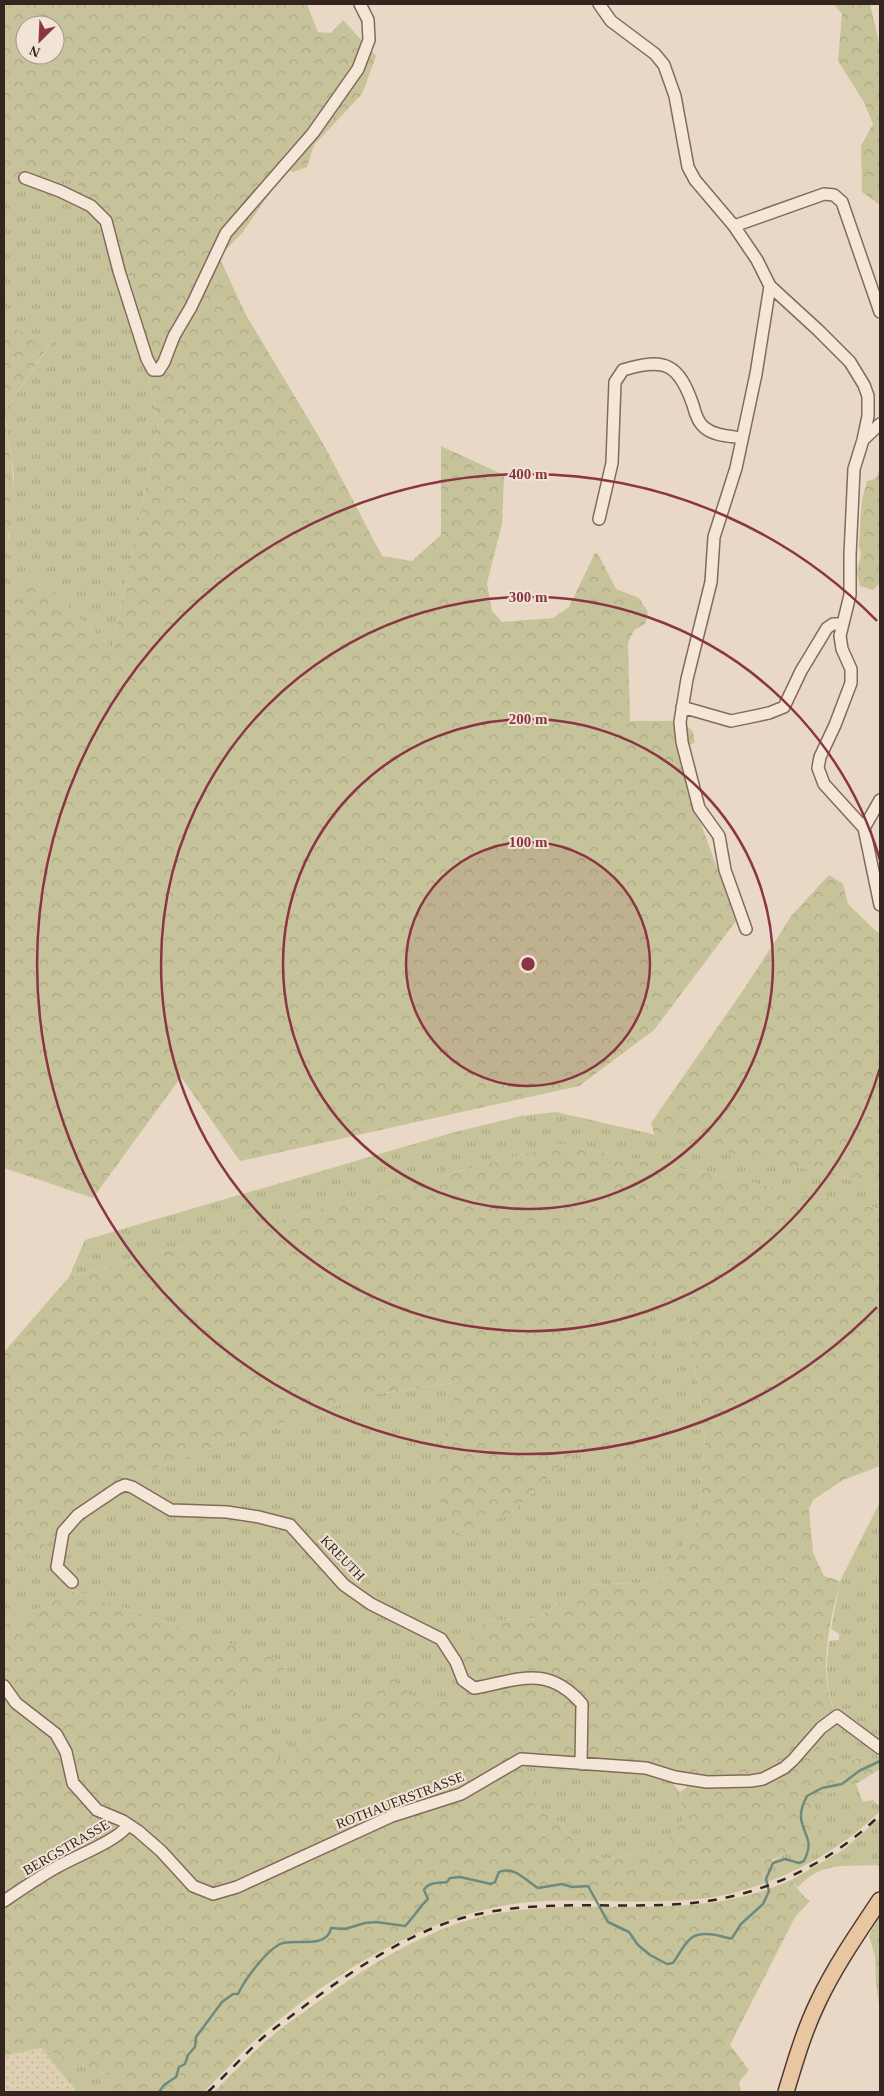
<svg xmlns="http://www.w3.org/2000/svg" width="884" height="2096" viewBox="0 0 884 2096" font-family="Georgia,serif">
<defs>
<pattern id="farmland-dots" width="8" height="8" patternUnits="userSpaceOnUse" patternTransform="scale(1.25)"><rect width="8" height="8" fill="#decfb3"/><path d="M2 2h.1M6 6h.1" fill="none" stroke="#bfb29a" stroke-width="1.8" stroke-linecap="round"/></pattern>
<pattern id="grass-tufts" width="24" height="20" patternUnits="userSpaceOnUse" patternTransform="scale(1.25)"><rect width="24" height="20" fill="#c6c39a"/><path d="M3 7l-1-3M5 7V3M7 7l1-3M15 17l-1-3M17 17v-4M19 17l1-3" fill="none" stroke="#aba784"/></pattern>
<pattern id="forest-crowns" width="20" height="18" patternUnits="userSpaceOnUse" patternTransform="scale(1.25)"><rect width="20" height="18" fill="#c6c39a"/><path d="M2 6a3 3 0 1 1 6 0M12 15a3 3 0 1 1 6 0" fill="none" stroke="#aba784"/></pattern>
</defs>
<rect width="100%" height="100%" fill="#e9d8c5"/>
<!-- farmland -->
<path fill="url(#farmland-dots)" d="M41,2048l36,44h-73v-36z"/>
<!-- grass -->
<path fill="url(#grass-tufts)" d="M74,180l52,80 32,167 -46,221 -78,-73 -30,24v-53l6,-11 4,-58 -10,-65 49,-72 -49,-13v-146z
M556,1112l324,74v23l-319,-65 -492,133 16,-37 370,-108 66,-16z
M686,1303l19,138 -7,79 -39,62 -73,3 -49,33 -50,3 -25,43 19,29 -58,12 -29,-25 -21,5 -91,78 -51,-70 62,-28 -219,-74 -70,34v-47l125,-101 234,-81 97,-14 -28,102 79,29 69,-65 44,19 26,-153z
M880,1502v261l-11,-6c-32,6 -30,5 -56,-15l24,-26c-12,-23 -11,-50 -8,-75l10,-1v-6l-8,-5 9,-48z
M521,1759l29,2 125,16 -2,7 7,8 3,29 -23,29 -56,9 -21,-7 -27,-34 -21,-9 -3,-30z
M856,1784l7,18 10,-2 5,5 2,-3v9c-33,33 -73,56 -117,73 0,-21 13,-26 30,-33l21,-53z
M880,1818v49l-4,-2c-32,2 -54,-4 -78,22l-7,-7 52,-30z
M41,2048l75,30 -16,14h-23z"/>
<!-- forest -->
<path fill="url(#forest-crowns)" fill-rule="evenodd" d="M4,4h303l11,28 13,1 12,-13 33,36 -14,38 -48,51 -7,22 -14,5 -13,-6 -10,27 -28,40 -23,24 27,58 79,132 57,109 30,5 29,-26v-89l63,29 -2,49 -15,59 5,28 10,11 51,-4 16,-11 26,-54 3,1 18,35 23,9 9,14 -3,12 -11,6 -6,13 2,78h52l11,11 2,10 -9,6 7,53 43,120 -82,109 -75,56 -339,75 -59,-84 -88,121 -89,-30v-569l30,-24 78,73 46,-221 -32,-167 -52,-80 -70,1zM25,25h30v30h-30z
M834,4h36l10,43v158l-18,-13 -1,-46 12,-22 -9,-22 -26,-41 4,-47z
M4,327l49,12 -49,73z
M4,416c6,35 19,98 0,130z
M880,470v113l-7,7 -13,-4 -3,-13 4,-19 -2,-10 3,-44 5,-19 8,-2z
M829,875l14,9 5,20 29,28h3v254l-225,-50 -4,-13 93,-134 48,-74z
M561,1144l319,65v257l-37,14 -30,20 -4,9 4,44 11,23 16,5c-10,41 -24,96 -3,135l-16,12 -8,10 -31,26 -20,10 -14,3h-73l-29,-9 -124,-9 10,20 3,30 21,9 27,34 21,7 56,-9 23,-29 -3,-29 6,-4 1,-5c58,8 87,9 126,-41 26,20 24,21 56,15l11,6v6l-24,15 -42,14 5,38 -26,15 -20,8 -10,17v8c-18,6 -36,11 -55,14 -59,8 -119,-1 -178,4 -100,9 -201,73 -276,139 -17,16 -33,34 -50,51h-104l16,-14 -75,-30 -37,8v-431l70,-34 220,74 -63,28 51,69 91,-77 21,-6 29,26 58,-12 -19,-29 -1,-18 26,-25 50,-3 49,-33 73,-3 39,-62 7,-79 -19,-138 -36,11 13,138 -39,15 -44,-19 -69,65 -54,24 -25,-53 27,-102 -96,14 -234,81 -125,101v-226l65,-75z
M791,1880c7,8 10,15 19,21l-15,16 -65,128 19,25 -10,12 2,10h-527c16,-16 32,-33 49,-48 18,-17 40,-31 60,-46 43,-30 86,-58 136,-75 34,-12 72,-15 108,-16 80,-2 148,7 224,-27z
M880,1914v99l-4,-30 -1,-27 -6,-20z"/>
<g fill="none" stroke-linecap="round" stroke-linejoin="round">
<!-- stream -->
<path stroke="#6e8a7e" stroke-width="2.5" d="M159,2092l5,-7 12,-8 3,-10 6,-3 3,-9 7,-8 1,-10 26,-35 11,-8h5c7,-15 28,-43 42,-50 13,-6 47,6 51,-16l14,1 20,-6 11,-1 29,4c9,-9 14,-19 23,-27l-4,-9c4,-8 14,-7 23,-8l3,-4 10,-1 31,7 4,-2 4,-10c16,-6 26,8 39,16l24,-4 10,3 16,-1 20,36 21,10 9,13 12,10 17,9 6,-1c14,-20 15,-33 43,-28 7,1 10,4 16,3l9,-14 22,-20 6,-13 -3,-12 7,-16 12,-4 14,4 5,-2c9,-19 3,-21 -2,-38 -3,-10 1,-19 5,-27l15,-8 20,-4 17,-13 21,-10"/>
<defs>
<path id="minor" d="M599,4l12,17 44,33 9,11 11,31 13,71 7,13 39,46 23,34 13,26 48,44 32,32 14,23 4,11v20l-5,24 -9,29 -4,86v40l-10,41 2,13 9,20v14l-16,42 -15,32 -2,11 6,16 40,44 16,77
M25,178l35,13 31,15 15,15 13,50 28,88 6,11h6l5,-8 10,-26 17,-29 35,-74 87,-100 45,-64 11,-29 -1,-20 -8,-16
M734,226l90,-32 10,1 8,7 38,110
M863,440l17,-16
M599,519l13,-56 3,-81 8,-12c42,-13 56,-6 70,35 2,8 5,18 12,23 10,8 25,8 37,10
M682,707l49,14 38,-8 15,-6 17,-36 26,-43 6,-4h10
M864,828l16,-28
M746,929l-21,-59 -6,-34 -20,-28 -17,-66 -2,-20 7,-43 24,-97 3,-45 22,-69 20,-94 14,-88
M72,1582l-15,-15 6,-35 15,-17 40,-27 7,-3 7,2 39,23 56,2 32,5 31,8 54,60 27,19 70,35 15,23 7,18 11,8c45,-8 73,-24 108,16l-1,60
M4,1686l12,17 40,31 10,18 7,31 24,27 26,11 15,10 23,20 32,35 20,8 24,-7 155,-71 69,-22 60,-35 125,9 29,9 32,5 44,-1 12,-2 21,-11 9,-8 28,-32 16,-12 43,32
M4,1901c18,-12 35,-24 53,-34 17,-10 62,-27 71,-42"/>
<path id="major" d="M786,2092c9,-30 18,-61 32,-90 17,-36 40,-69 62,-102"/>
</defs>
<!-- minor casing -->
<use href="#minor" stroke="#826a5d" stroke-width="14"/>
<!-- major casing -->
<use href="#major" stroke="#503a31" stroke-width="18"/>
<!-- minor -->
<use href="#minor" stroke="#f5e7d7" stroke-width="11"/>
<!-- major -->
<use href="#major" stroke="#e8c6a1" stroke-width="15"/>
<!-- rail -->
<path stroke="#34261f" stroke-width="2.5" stroke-dasharray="9 9" stroke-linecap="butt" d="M208,2092c17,-17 34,-34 51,-51 12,-11 26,-20 39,-30 47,-36 107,-77 164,-93 72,-20 145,-9 218,-14 76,-5 145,-36 200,-89"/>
</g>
<!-- distance rings -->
<circle cx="528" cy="964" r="122" fill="#8a3444" fill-opacity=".12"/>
<g fill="none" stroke="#8a3444" stroke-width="2.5">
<circle cx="528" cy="964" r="122"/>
<circle cx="528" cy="964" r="245"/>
<path d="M880 1068A367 367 0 1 1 880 860"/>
<path d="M877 1307A490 490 0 1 1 877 621"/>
</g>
<g text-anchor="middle" stroke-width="4" stroke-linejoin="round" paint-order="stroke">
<!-- street labels -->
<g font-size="14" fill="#34261f" stroke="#f1e4d4">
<text transform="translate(343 1558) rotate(46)" y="5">KREUTH</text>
<text transform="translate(400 1800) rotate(-21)" y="5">ROTHAUERSTRASSE</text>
<text transform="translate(66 1847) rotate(-30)" y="5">BERGSTRASSE</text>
</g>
</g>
<circle cx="528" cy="964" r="8" fill="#8a3444" stroke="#f1e4d4" stroke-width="2.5"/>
<g font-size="15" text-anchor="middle" font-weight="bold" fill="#8a3444" stroke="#f1e4d4" stroke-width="4" stroke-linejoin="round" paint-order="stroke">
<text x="528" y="479">400 m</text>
<text x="528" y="602">300 m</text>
<text x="528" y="724">200 m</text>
<text x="528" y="847">100 m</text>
</g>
<!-- border -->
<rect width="884" height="2096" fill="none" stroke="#34261f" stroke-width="10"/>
<!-- north arrow -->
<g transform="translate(40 40) rotate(204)"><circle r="24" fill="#f1e4d4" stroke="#a5988c"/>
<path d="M0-4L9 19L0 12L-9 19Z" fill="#8a3444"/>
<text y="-8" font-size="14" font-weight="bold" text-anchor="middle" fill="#34261f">N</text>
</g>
</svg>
